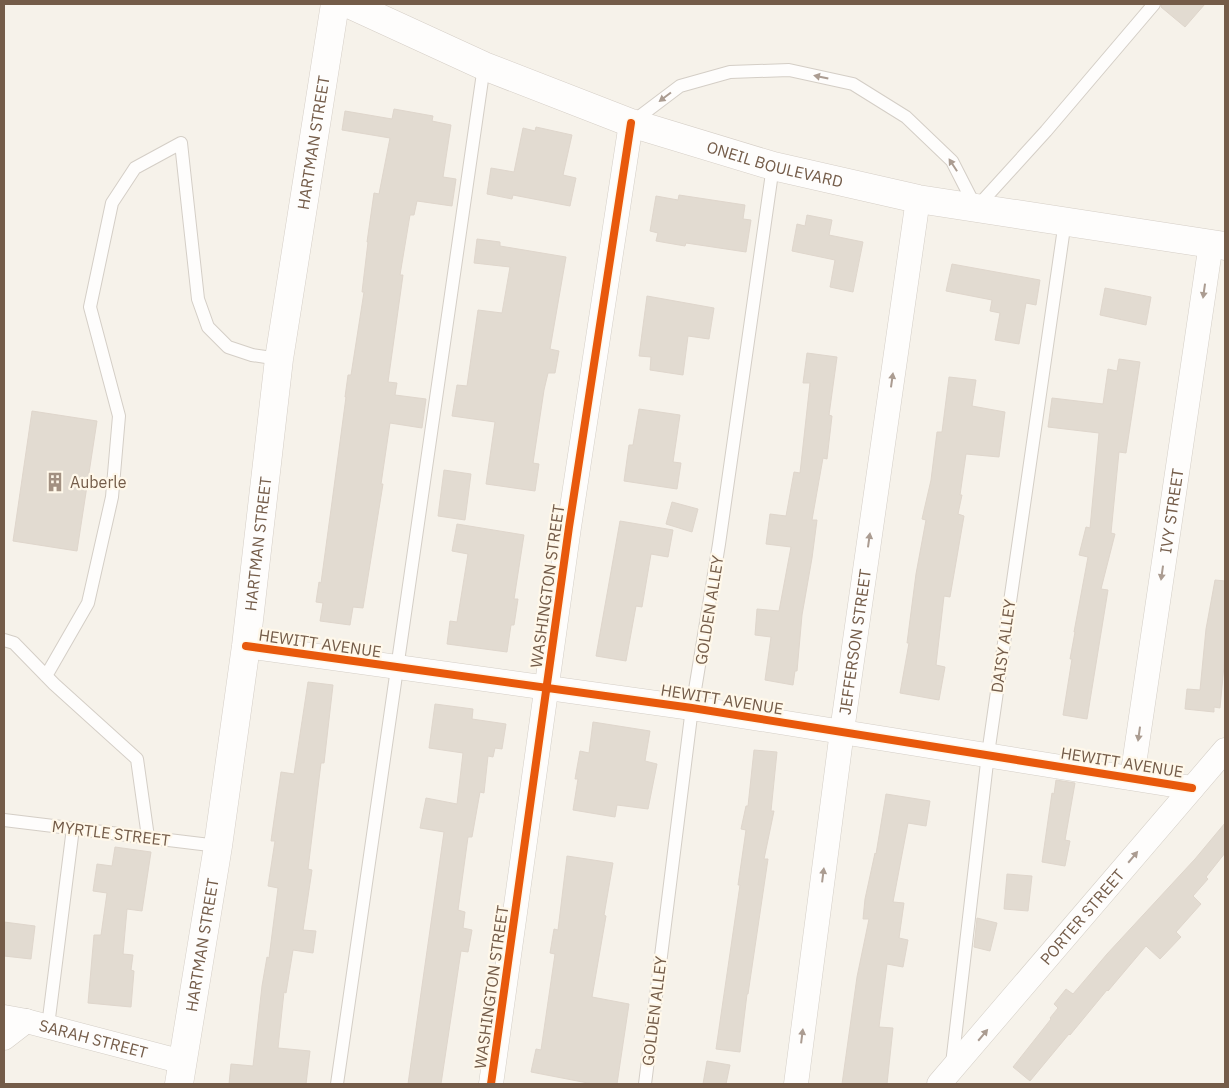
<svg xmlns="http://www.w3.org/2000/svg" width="1229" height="1088" viewBox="0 0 1229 1088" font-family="'IBM Plex Sans',sans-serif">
<rect width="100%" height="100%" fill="#f6f2ea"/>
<!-- building -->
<path fill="#e2dbd1" stroke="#dfd6cc" d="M1162,4h43l-20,23 -24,-20z
M394,109l39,7 -1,5 19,4 -8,52 13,2 -4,27 -35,-5 -3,14h-4l-10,60h3l-15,107 9,1 -2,12 31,4 -4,29 -32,-5 -9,61h2l-20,124 -10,-1 -3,18 -30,-4 3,-18 -7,-1 3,-20 2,1 11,-81 14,-105h-1l3,-22h3l13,-83h-2l6,-50h-1l7,-49 5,1 11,-56 -48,-8 3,-19 47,8z
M536,127l36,8 -9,40 13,3 -6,28 -57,-11 -1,4 -25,-5 4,-26 23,4 9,-44 12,3z
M679,195l66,10 -2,14 8,1 -5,32 -60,-9 -1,3 -29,-5 2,-8 -8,-2 6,-35 22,4z
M807,215l25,5 -3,15 34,7 -10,50 -23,-5 5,-27 -43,-9 5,-27 8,2z
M477,239l23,3v4l66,11 -16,92 9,2 -4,22h-7l-4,17 -11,73 6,1 -4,27 -49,-7 9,-62 -43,-6 5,-31 10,1 11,-76 24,3 8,-46 -36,-4z
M952,264l88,16 -4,25 -10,-2 -7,41 -24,-4 5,-27 -10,-2 2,-11 -46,-9z
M1105,288l46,9 -5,28 -46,-10z
M647,296l67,12 -5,31 -21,-3 -5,39 -33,-5 1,-13 -12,-1z
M807,353l30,4 -8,58 3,1 -5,43 -4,-1 -11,62h5l-5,38 -10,57 -5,56h-2l-2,14 -28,-5 6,-43 -16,-2 2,-26 22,2 12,-64 -25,-3 4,-30 16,2 8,-44 6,1 10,-90h-7z
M1119,359l21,3 -14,91 -7,-1 -8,81 4,1 -14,55 7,1 -21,129 -24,-4 9,-56h-2l5,-27h-1l14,-75 -9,-2 7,-28 4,1 9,-95 -51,-6 4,-29 51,6 5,-35 9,2z
M949,377l27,3 -4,26 33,6 -6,45 -33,-3 -6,41h2l-4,19 6,2 -14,81 -6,-1 -8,69 9,2 -6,33 -39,-7 9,-50h-2l9,-69 10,-54 -4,-1 9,-39 6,-48h5z
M639,409l41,6 -7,47 8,1 -4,26 -53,-8 5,-36h4z
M32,411l65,10 -20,130 -64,-10z
M444,470l27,4 -6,46 -27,-4z
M672,502l26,7 -6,23 -26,-8z
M620,521l53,9 -5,27 -17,-3 -9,53 -6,-1 -10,55 -30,-5z
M457,524l67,11 -10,64h4l-4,26h-3l-4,27 -60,-8 3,-23 7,1 11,-68 -16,-3z
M1215,580l10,1v74l-5,53 -6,-1v5l-29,-3 2,-20 13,1 6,-61z
M308,682l25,3 -9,78h-3l-13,106 4,1 -9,60 13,1 -3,22 -20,-3 -7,43 -2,-1 -6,56 32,3 -4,33h-77l2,-20 22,2 9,-80 5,-29 2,1 9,-70 -10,-2 7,-45h-4l3,-21 7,-48 13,2z
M435,704l38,5 -1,10 34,5 -4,25 -7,-1 -2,9 -5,-1 -4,37 -4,-1 -8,45h-4l-10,73 7,2 -2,16 9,2 -4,22 -7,-1 -20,133h-33l36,-252 -24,-4 6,-30 31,6 6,-51 -34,-5z
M593,722l57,9 -5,30 12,3 -9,45 -31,-4 -2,12 -42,-7 5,-31h-3l5,-28 9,2z
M754,750l23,2 -6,59h3l-10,48h4l-20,135h-1l-7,58 -24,-3 24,-164h-2l8,-55 -5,-1 5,-23h2z
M1056,780l19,3 -10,57 5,1 -5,25 -23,-4 10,-69 2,1z
M886,794l44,7 -4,25 -18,-3 -15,79 11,1 -5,35 9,2 -5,27 -16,-3 -8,63 14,1 -6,56h-45l15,-107 12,-58h-6l2,-20 10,-46 1,1z
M1225,823v30l-19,24 2,2 -15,17 8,8 -25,28 5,5 -21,22 -14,-13 -38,45 -1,-1 -37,45 -1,-1 -39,47 -17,-14 38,-48 -1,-1 8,-10 -4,-4 12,-15 7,5 34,-40 88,-95z
M115,847l36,5 -9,59 -15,-2 -4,45 10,1 -2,15 3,1 -3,36 -43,-4 6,-68h7l6,-42 -14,-2 4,-27 15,2z
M567,856l46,7 -9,52 2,1 -14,81 37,7 -12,80h-24l-62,-12 5,-23 5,1 14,-96 -5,-1 4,-24 4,1z
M1007,874l25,2 -4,35 -24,-2z
M977,918l20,5 -7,28 -16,-4z
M4,922l31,4 -4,33 -27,-3z
M707,1061l23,4 -4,19h-23z"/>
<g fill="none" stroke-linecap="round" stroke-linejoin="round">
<defs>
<path id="lane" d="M631,123l49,-37 50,-14 59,-2 64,14 53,33 46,44 24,47 70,-77 108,-127
M4,640l10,3 40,41 83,75 11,78
M46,676l42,-73 24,-106 7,-81 -29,-109 22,-104 23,-35 46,-25 17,156 10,28 20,20 24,8 27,4
M4,820l214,26
M48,1026l25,-198
M952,1064l36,-310 77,-533
M337,1084l147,-1018
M645,1084l47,-376 27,-164 54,-378"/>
<g id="street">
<path d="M246,646l446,62 500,80"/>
<path id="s1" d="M1132,778l79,-535"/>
<path id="s2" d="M4,1017l22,4 157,41"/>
<path d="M4,1038l22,-17"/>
<path d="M491,1084l78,-557 62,-404"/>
<path id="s3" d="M796,1084l46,-353 76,-532"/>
<path id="s4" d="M939,1084l286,-334"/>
</g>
<g id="secondary">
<path id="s5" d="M349,4l135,62 147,57 142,43 145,33 307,47"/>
<path id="s6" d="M179,1084l39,-238 28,-200 33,-287 56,-355"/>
</g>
</defs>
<!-- lane casing -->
<use href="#lane" stroke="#d4cec6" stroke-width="14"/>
<!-- street casing -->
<use href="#street" stroke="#d4cec6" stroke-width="25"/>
<!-- secondary casing -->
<use href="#secondary" stroke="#d5cec6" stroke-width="29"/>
<!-- lane -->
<use href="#lane" stroke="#fefdfc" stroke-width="12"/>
<!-- street -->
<use href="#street" stroke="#fefdfc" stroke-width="24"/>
<!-- secondary -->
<use href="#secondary" stroke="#fefdfc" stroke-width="28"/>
<defs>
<path id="cycleway" d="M246,646l446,62 500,80
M491,1084l78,-557 62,-404"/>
</defs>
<!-- cycleway casing -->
<use href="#cycleway" stroke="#fff8ea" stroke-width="11"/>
<!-- cycleway -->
<use href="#cycleway" stroke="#e8590c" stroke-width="8"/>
</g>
<!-- one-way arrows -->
<defs><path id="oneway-solid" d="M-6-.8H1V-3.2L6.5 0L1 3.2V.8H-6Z" transform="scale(1.25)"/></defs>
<g fill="#ab9c91">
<use href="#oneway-solid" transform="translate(821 77) rotate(-168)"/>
<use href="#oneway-solid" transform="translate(665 97) rotate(143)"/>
<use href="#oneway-solid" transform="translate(953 165) rotate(-123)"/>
<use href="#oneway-solid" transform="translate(1204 291) rotate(98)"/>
<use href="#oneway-solid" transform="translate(892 380) rotate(-82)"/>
<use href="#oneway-solid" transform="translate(869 540) rotate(-82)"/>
<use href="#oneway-solid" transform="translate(1162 573) rotate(98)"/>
<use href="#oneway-solid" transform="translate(1139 734) rotate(98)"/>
<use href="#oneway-solid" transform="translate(1133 857) rotate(-50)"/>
<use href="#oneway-solid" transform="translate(823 875) rotate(-83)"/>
<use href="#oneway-solid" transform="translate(983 1035) rotate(-50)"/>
<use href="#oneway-solid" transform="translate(802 1036) rotate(-83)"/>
</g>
<!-- icons -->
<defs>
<symbol id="building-bare" viewBox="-9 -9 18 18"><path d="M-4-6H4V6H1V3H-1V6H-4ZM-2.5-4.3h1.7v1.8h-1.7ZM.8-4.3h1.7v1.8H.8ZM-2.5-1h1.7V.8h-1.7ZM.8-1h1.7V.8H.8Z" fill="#a29081" stroke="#fff8ea" stroke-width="2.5" paint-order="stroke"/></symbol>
</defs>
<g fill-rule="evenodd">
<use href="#building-bare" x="41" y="468" width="28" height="28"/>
</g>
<g text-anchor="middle" stroke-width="4.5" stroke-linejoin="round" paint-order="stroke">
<!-- street labels -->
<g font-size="16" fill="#745c49" stroke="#fff8ea">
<text dy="6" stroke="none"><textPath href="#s6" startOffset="951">HARTMAN STREET</textPath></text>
<text dy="6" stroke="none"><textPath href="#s5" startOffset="456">ONEIL BOULEVARD</textPath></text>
<text dy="6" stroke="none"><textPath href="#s1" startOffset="270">IVY STREET</textPath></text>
<text dy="6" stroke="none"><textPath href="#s6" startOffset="546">HARTMAN STREET</textPath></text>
<text transform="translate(547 586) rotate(-82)" y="6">WASHINGTON STREET</text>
<text transform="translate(709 610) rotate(-81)" y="6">GOLDEN ALLEY</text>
<text dy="6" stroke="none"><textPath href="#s3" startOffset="446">JEFFERSON STREET</textPath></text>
<text transform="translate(320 643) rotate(8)" y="6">HEWITT AVENUE</text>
<text transform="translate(1003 646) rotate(-82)" y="6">DAISY ALLEY</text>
<text transform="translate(722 699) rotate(9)" y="6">HEWITT AVENUE</text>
<text transform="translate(1122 762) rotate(9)" y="6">HEWITT AVENUE</text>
<text transform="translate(111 833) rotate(7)" y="6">MYRTLE STREET</text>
<text dy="6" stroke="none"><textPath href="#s4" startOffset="220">PORTER STREET</textPath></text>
<text dy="6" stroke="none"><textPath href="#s6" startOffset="141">HARTMAN STREET</textPath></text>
<text transform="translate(491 987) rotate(-82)" y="6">WASHINGTON STREET</text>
<text transform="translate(654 1011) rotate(-83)" y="6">GOLDEN ALLEY</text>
<text dy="6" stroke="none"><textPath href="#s2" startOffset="92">SARAH STREET</textPath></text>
</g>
<!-- poi labels -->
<g font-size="16" fill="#745c49" stroke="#fff8ea" text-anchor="start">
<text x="70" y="488">Auberle</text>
</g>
</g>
<!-- border -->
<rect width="1229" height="1088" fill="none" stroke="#745c49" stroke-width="10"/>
</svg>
